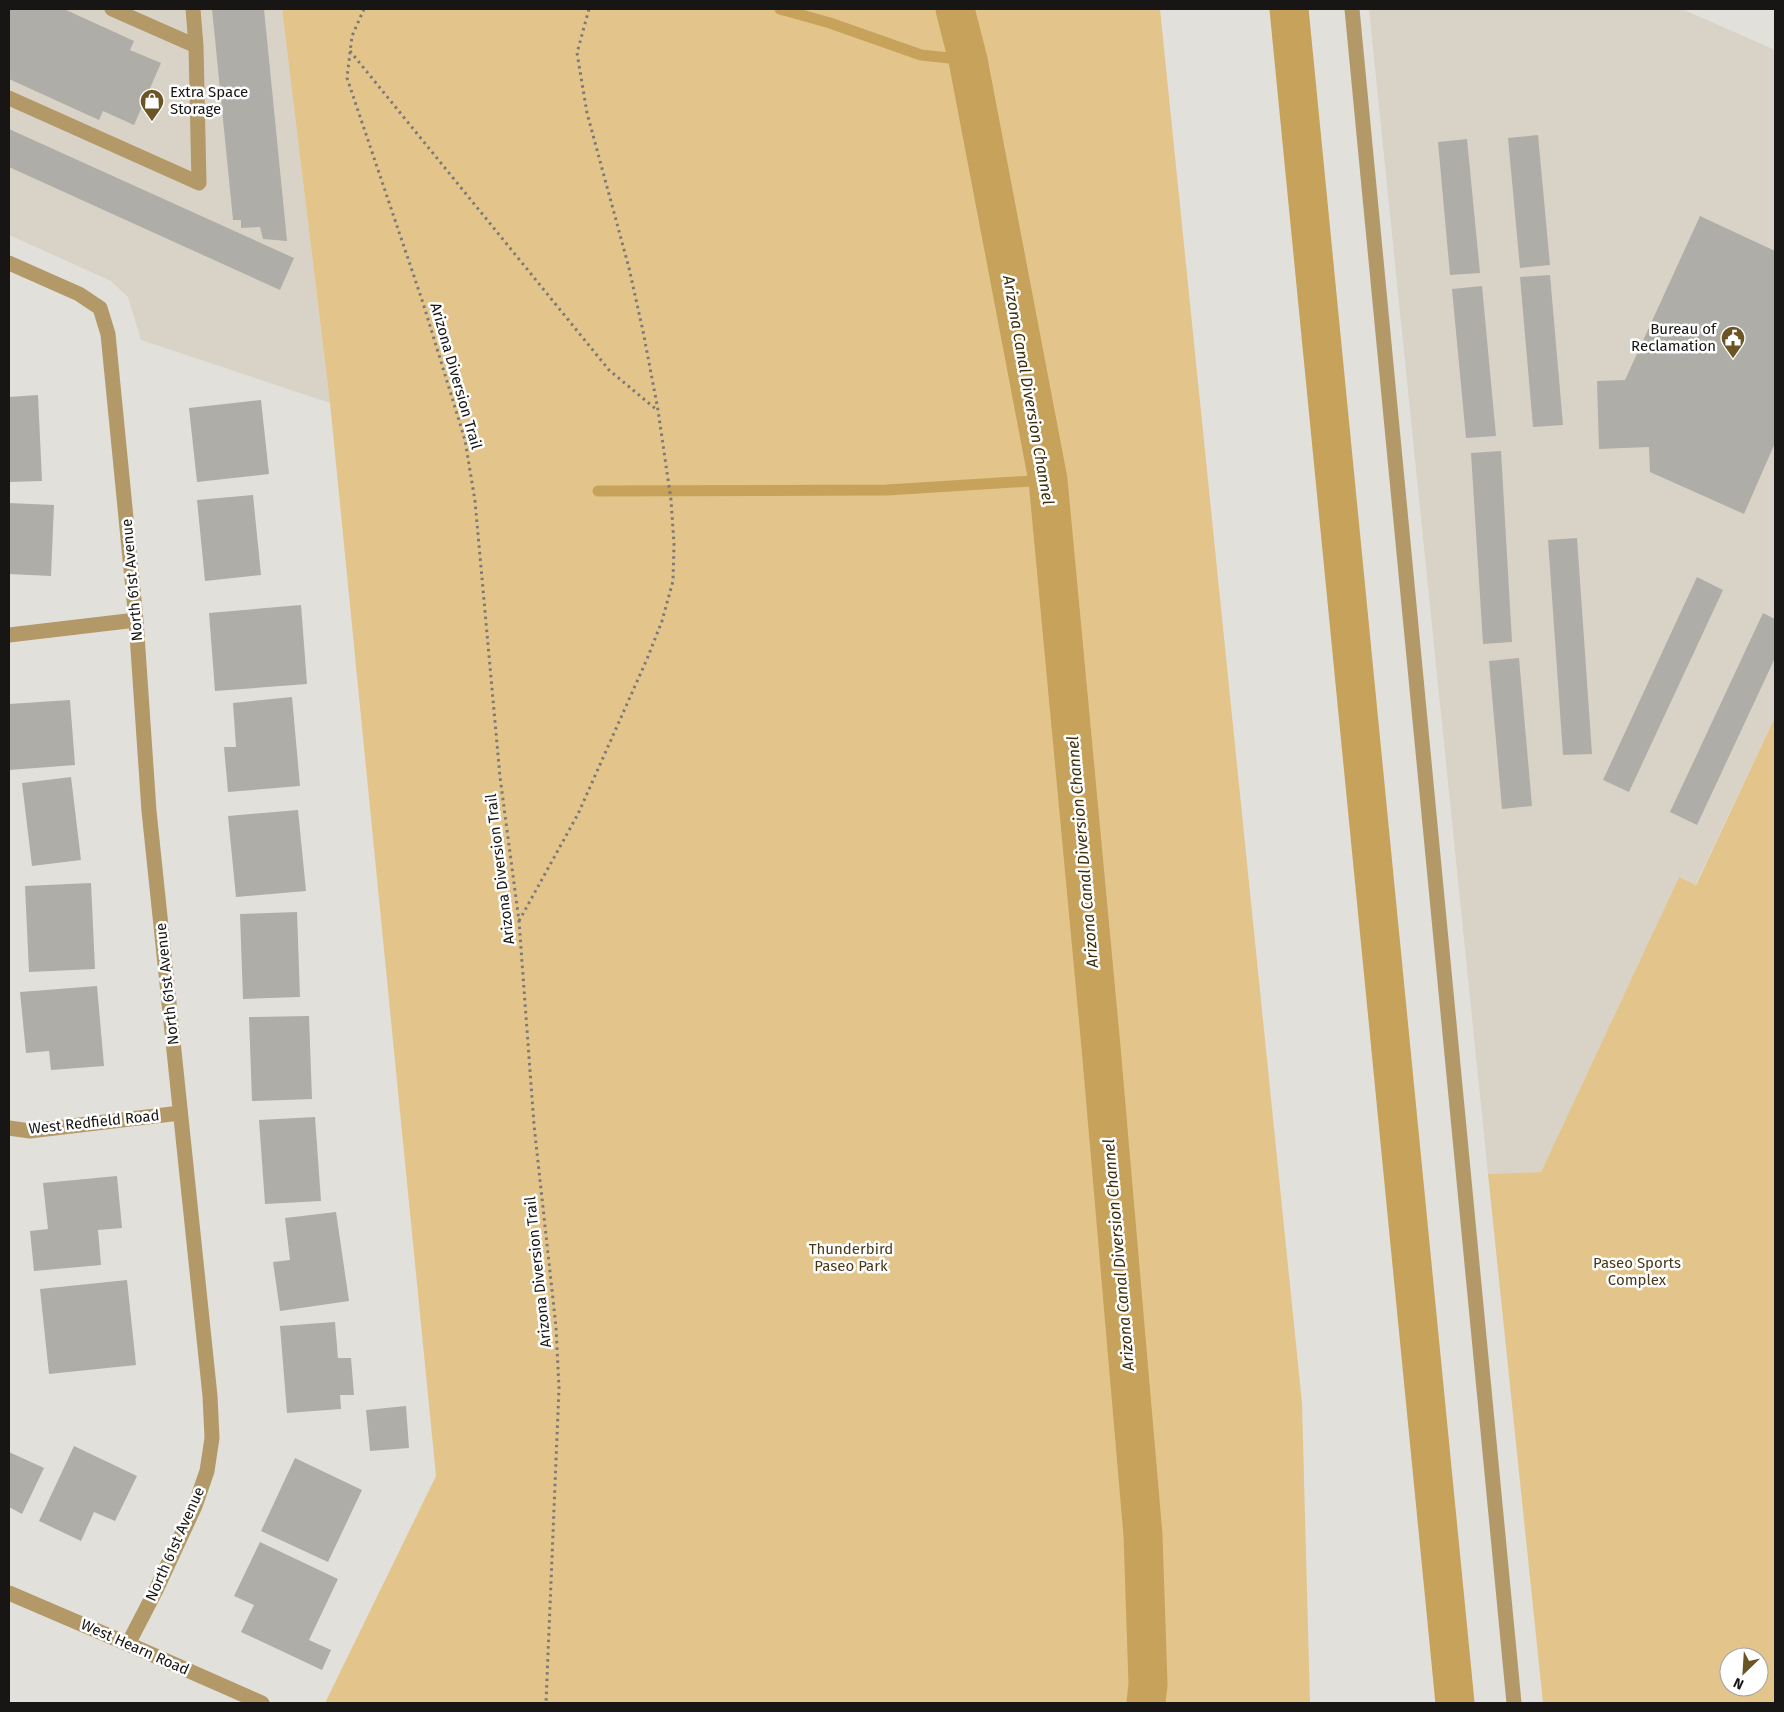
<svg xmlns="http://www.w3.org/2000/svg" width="1784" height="1712" viewBox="0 0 1784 1712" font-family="'Fira Sans',sans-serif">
<rect width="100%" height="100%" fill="#e2e0db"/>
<!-- built -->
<path fill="#d9d3c7" d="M9,9h273l48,394 -189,-63 -13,-43 -17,-16 -102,-46z
M1369,9h313l93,41v667l-80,168 -16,-8 -138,295 -53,2z"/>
<!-- green -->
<path fill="#e3c58c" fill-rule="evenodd" d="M282,9h878l142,1394 8,300h-985l111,-227 -106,-1073z
M1775,717v986h-232l-55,-529 53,-2 138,-295 17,8zM1729,1657h30v30h-30z"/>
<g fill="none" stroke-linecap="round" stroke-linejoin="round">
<!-- stream -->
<path stroke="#c7a25a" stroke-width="11" d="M780,9l50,14 91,32 47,5
M598,491l289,-1 161,-10"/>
<!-- canal -->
<path stroke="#c7a25a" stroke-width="39" d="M955,9l13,51 80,420 53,567 42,488 5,149 -2,19
M1289,9l166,1694"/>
</g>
<!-- building -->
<path fill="#afada8" d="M9,9h55l70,32 -4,9 31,13 -27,62 -31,-14 -4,9 -90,-41z
M212,9h52l23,232 -24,-2 -3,-12 -19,1v-8h-8z
M9,129l285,129 -14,32 -271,-123z
M1538,135l12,130 -30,3 -12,-130z
M1467,139l13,134 -30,2 -12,-133z
M1700,216l75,35v192l-31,71 -94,-42 -1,-25 -50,2 -2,-68 28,-1z
M1550,275l13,150 -30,2 -13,-150z
M1482,286l14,150 -30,2 -14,-149z
M38,395l4,86 -33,1v-85z
M261,400l8,74 -72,8 -8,-74z
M1501,451l11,191 -29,2 -12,-191z
M253,495l8,80 -56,6 -8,-81z
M9,503l45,2 -3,71 -42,-2z
M1577,538l15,216 -29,1 -15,-215z
M1697,577l26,13 -94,202 -26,-12z
M301,605l6,79 -92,7 -6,-78z
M1763,613l12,6v39l-78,167 -27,-13z
M1519,658l13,148 -30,3 -13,-148z
M292,697l8,89 -72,6 -4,-45h12l-3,-44z
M70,700l5,65 -66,5v-66z
M71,777l10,83 -49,6 -10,-83z
M298,810l8,81 -70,6 -8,-81z
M91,883l4,86 -66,3 -4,-86z
M297,912l3,85 -57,2 -3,-85z
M97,986l7,80 -53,4 -2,-19 -23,2 -6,-61z
M309,1016l3,83 -60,2 -3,-84z
M315,1117l6,84 -56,3 -6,-84z
M117,1176l5,52 -24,2 3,35 -67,6 -4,-40 18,-2 -5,-46z
M336,1212l13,89 -69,10 -7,-49 17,-2 -5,-42z
M127,1280l9,85 -87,9 -9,-85z
M335,1322l3,36h13l3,37h-14l1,14 -54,4 -7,-87z
M406,1406l3,42 -39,3 -4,-41z
M74,1446l63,30 -22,45 -21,-9 -13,29 -42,-20z
M9,1452l35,16 -22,46 -13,-7z
M295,1458l67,32 -34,72 -67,-31z
M260,1542l78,37 -29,61 22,10 -9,20 -81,-38 13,-27 -20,-9z"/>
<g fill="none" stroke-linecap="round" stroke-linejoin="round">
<!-- path -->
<path stroke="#7b7a77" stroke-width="3" stroke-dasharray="2.5 4" stroke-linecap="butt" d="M364,9l-12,27 -5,42 76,225 42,137 10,61 25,276 19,144 15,204 22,202 3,61 -13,315
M350,51l259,319 48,40
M519,921l59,-107 69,-155 15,-38 11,-40 1,-37 -3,-44 -13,-90 -15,-79 -14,-63 -42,-155 -10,-60 12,-44"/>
<!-- lane -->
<path stroke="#b39968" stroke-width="15" d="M112,9l84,37
M1352,9l162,1694
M9,98l190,85 -3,-137 -3,-37"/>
<!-- street -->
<path stroke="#b39968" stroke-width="15" d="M9,263l70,31 21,14 8,26 28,286 13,191 61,585 2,42 -5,33 -12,35 -39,84 -28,54
M9,635l127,-15
M9,1128l21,3 150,-18
M9,1593l119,51 134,59"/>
</g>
<!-- icons -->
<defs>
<symbol id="shop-pin" viewBox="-11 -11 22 30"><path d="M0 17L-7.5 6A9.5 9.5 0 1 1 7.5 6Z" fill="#6c5525" stroke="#fff"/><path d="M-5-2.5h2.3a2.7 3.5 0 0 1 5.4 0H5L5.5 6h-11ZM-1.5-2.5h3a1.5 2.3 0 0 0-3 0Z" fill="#fff"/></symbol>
<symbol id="civic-pin" viewBox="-11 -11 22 30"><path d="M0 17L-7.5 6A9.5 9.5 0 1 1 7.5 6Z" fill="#6c5525" stroke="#fff"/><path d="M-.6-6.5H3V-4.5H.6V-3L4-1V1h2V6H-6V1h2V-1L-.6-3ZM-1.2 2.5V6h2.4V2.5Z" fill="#fff"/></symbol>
</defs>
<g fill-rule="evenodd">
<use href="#shop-pin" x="138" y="87" width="28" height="38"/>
<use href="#civic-pin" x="1719" y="324" width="28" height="38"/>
</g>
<g text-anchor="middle" stroke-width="5" stroke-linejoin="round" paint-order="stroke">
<!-- poi labels -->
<g font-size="15" fill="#171615" stroke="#fff" text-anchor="start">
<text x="170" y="97">Extra Space<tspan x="170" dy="17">Storage</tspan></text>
<text x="1716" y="334" text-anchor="end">Bureau of<tspan x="1716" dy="17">Reclamation</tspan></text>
</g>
<!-- street labels -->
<g font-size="15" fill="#171615" stroke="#fff">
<text transform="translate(456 376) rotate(74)" y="5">Arizona Diversion Trail</text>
<text transform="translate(132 580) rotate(-95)" y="5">North 61st Avenue</text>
<text transform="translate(500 869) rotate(-97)" y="5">Arizona Diversion Trail</text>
<text transform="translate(167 984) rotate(-96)" y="5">North 61st Avenue</text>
<text transform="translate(94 1122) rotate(-6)" y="5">West Redfield Road</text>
<text transform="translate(538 1272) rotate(-96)" y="5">Arizona Diversion Trail</text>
<text transform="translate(175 1544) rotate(-66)" y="5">North 61st Avenue</text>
<text transform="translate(135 1647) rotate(24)" y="5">West Hearn Road</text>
</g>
<!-- park labels -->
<g font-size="15" fill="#483818" stroke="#fff">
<text x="851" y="1254">Thunderbird<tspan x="851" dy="17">Paseo Park</tspan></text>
<text x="1637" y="1268">Paseo Sports<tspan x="1637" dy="17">Complex</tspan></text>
</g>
<!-- water labels -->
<g font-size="16" font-style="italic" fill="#3c2d0c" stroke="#fff">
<text transform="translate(1029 390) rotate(80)" y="6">Arizona Canal Diversion Channel</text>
<text transform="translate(1082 852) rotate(-95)" y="6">Arizona Canal Diversion Channel</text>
<text transform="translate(1118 1255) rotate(-95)" y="6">Arizona Canal Diversion Channel</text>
</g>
</g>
<!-- border -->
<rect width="1784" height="1712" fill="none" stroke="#171615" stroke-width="20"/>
<!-- north arrow -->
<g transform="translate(1744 1672) rotate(205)"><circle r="24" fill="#ffffff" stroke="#a2a2a1"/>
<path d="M0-4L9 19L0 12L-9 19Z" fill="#6c5525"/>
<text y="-8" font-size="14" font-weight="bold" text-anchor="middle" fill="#171615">N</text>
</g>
</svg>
